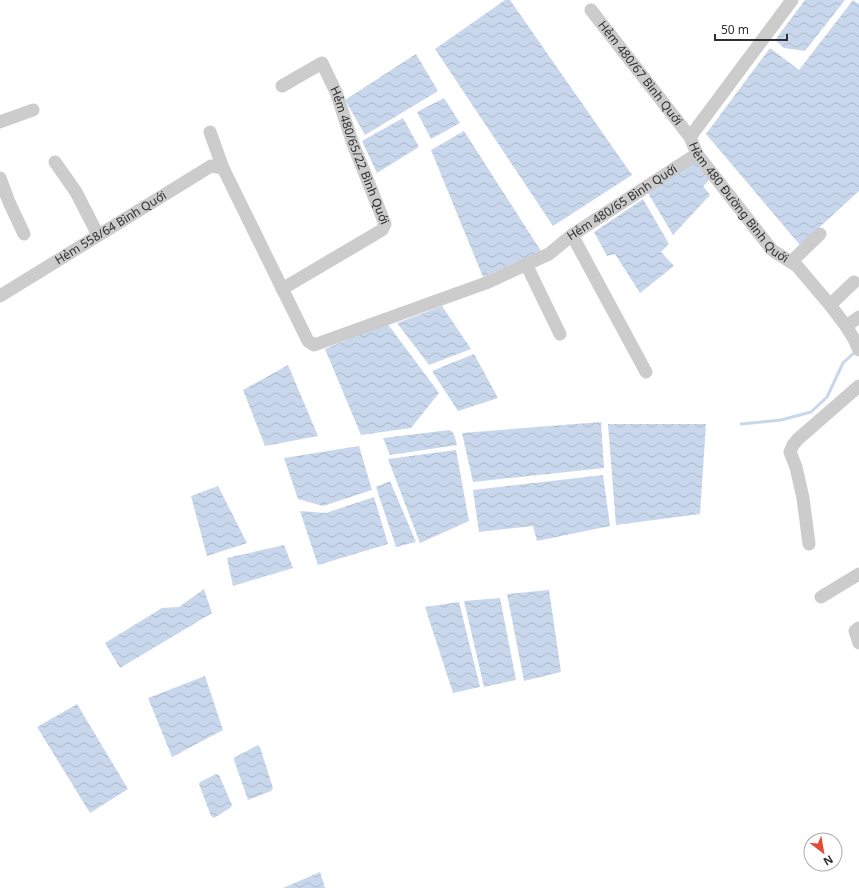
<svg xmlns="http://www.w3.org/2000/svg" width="859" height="888" viewBox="0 0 859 888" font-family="'Noto Sans',sans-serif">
<defs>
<pattern id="water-waves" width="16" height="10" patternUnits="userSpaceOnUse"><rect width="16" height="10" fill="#c9d7ec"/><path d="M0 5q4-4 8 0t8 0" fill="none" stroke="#adb9cb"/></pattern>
</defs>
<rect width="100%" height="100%" fill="#fff"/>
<!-- water -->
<path fill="url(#water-waves)" d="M505,0h5l122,175 -79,51 -118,-177z
M805,0h40l-40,51 -21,-3 -9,-8z
M853,0l6,4v187l-59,54 -94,-111 64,-86 29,22z
M416,54l22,37 -73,44 -20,-35z
M444,98l16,25 -29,16 -14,-27z
M403,118l16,29 -42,26 -15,-32z
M464,131l77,120 -58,26 -52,-127z
M697,159l13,20 -7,7 7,9 -37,40 -25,-42z
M643,199l26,45 -8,8 13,14 -34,27 -25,-39 -8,2 -13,-24z
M442,306l29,43 -42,16 -32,-42z
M387,323l52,70 -28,35 -50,7 -36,-86z
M474,354l24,44 -40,13 -26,-40z
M288,365l30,71 -53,10 -22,-56z
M601,422l3,46 -131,14 -11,-49z
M608,424h98l-6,90 -84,11z
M450,430l4,4 3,11 -67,10 -7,-17z
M359,446l13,44 -49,16 -25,-7 -14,-41z
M456,450l13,71 -49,22 -32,-84z
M603,475l7,51 -73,15 -4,-15 -54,6 -6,-42z
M390,481l26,61 -20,5 -20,-60z
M218,486l29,57 -40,13 -16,-60z
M374,497l14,47 -70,21 -18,-54 26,2z
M284,545l9,23 -60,18 -6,-28z
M204,589l8,24 -92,55 -15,-25 57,-35 17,-1z
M549,590l12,82 -37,9 -17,-87z
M500,598l16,82 -32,7 -20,-86z
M459,602l21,85 -27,6 -28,-86z
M205,676l18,54 -51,27 -24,-59z
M77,704l51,85 -38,24 -53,-86z
M258,745l2,2 13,41 -2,3 -23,9 -14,-40v-2z
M216,774l3,1 13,30 -2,3 -16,10 -3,-2 -12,-32 1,-2z
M320,872l5,16h-42z"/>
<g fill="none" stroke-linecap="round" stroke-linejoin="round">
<!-- stream -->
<path stroke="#c9d7ec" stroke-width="3" d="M741,424l40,-4 30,-8 16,-15 16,-34 13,-12"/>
<!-- minor -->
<g stroke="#ccc" stroke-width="13">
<path id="s1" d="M792,0l-102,137 7,17 75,96 25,16 33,39 16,21 8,13 5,11"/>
<path id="s2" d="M591,10l99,127"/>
<path id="s3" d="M282,86l40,-23 14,29 17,52 32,80 -3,6 -100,59"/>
<path d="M0,122l33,-12"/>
<path id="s4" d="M210,132l13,36 85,173 6,4 172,-62 63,-29 23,-19 125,-81"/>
<path d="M55,162l21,30 22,43"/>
<path d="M0,178l9,24 15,32"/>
<path d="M572,235l74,137"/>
<path d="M791,262l29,-28"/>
<path d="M526,264l34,70"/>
<path id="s5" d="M0,296l211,-130 12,2"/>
<path d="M830,305l24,-23"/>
<path d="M846,326l13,-9"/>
<path d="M809,544l-6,-46 -7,-31 -6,-15 3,-7 5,-6 61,-53"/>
<path d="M821,597l38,-23"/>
<path d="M859,628l-4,3 4,12"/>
</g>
</g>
<g text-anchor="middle" stroke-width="4" stroke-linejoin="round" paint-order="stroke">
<!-- street labels -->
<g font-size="12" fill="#2f2f2f" stroke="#fff">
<text dy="4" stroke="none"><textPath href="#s2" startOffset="80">Hẻm 480/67 Bình Quới</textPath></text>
<text dy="4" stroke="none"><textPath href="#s3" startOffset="146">Hẻm 480/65/22 Bình Quới</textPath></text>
<text dy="4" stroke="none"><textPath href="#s1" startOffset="253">Hẻm 480 Đường Bình Quới</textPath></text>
<text dy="4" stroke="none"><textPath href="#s4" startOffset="580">Hẻm 480/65 Bình Quới</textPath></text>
<text dy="4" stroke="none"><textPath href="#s5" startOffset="130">Hẻm 558/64 Bình Quới</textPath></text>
</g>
</g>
<!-- north arrow -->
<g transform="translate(823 852) rotate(149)"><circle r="19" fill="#ffffff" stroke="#acacac"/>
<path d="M0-3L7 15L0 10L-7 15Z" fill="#e44b32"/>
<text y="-6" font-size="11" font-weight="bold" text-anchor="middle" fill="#2f2f2f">N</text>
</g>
<!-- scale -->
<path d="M715 34v6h72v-6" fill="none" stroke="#2f2f2f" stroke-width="2"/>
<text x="721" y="34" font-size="12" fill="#2f2f2f" stroke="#ffffff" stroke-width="3" paint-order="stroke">50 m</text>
</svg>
